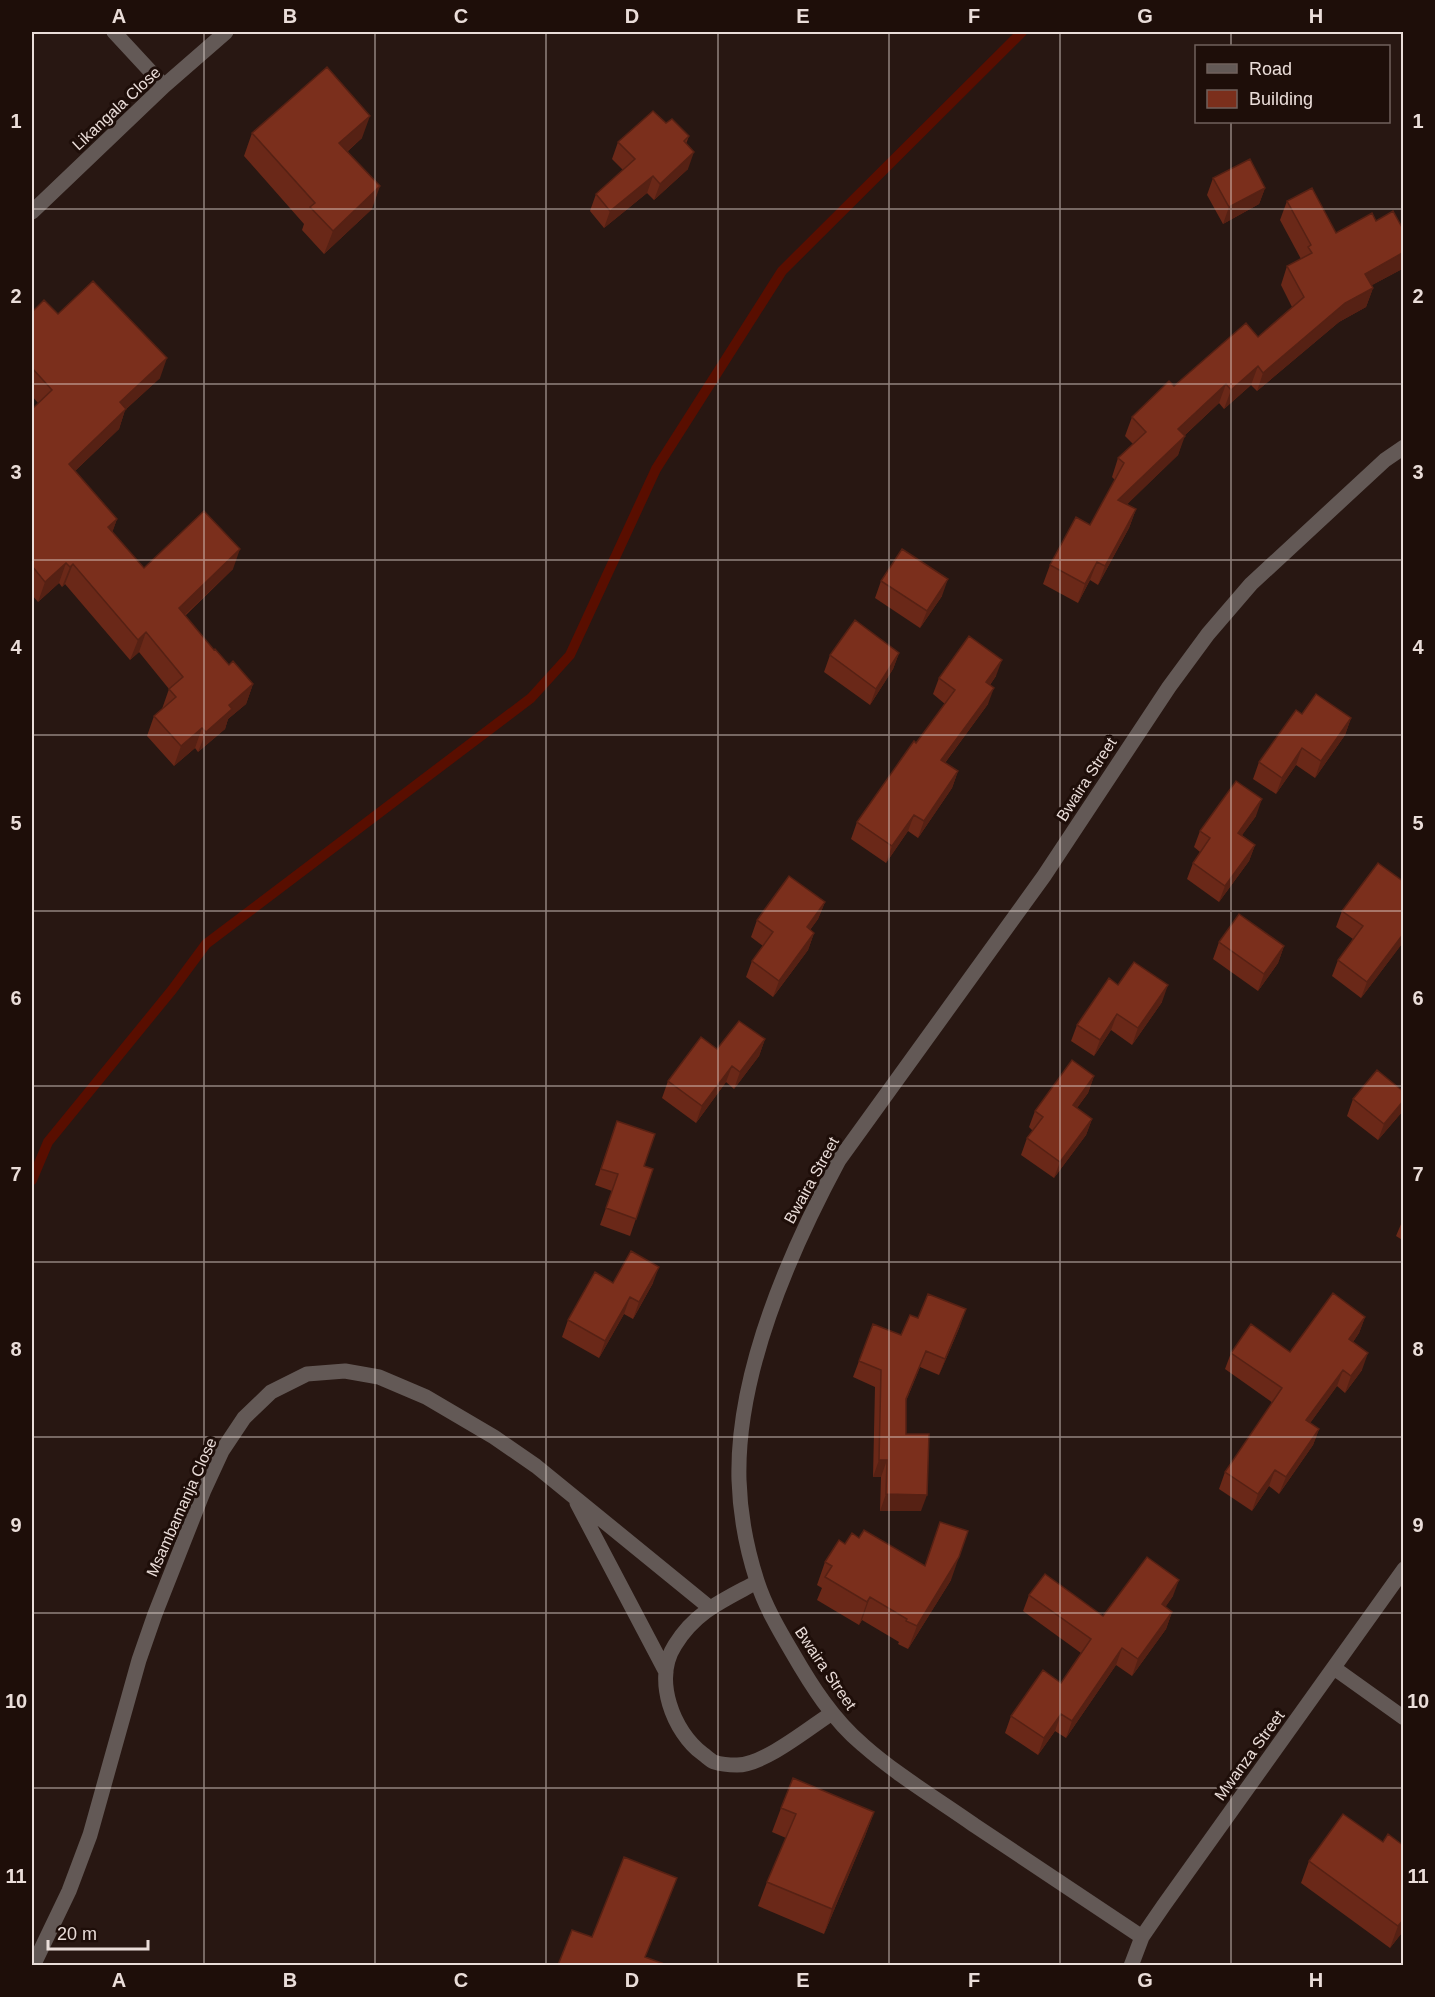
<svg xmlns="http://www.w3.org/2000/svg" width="1435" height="1997" viewBox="0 0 1435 1997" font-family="Helvetica,sans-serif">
<rect width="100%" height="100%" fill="#281712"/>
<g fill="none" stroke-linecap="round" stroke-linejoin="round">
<!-- stream -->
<path stroke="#590e00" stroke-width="10" d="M32,1180l16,-38 124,-152 34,-46 325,-246 39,-43 86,-186 126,-198 240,-239"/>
<!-- minor -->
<path stroke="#635956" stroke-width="15" d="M114,32l50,54
M32,212l132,-126 62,-54
M577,1503l89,169
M757,1582c-33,18 -61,29 -82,63 -22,34 -2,87 28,109 4,3 8,7 11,8 6,2 17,3 23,3 27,0 72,-37 95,-52
M1334,1668l70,50
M1142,1937c-56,-37 -112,-75 -168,-112 -37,-26 -77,-50 -111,-80 -30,-25 -52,-60 -71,-93 -13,-22 -27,-46 -35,-71 -10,-31 -17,-68 -18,-101 -3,-107 50,-227 100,-320l205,-284 125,-189 39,-53 43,-50 134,-124 19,-13
M33,1966l36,-75 21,-56 49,-175 16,-46 49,-124 18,-39 22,-33 27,-26 36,-18 38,-3 34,6 47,20 68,40 42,29 173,141
M1131,1966l11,-29 22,-32 240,-336"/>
</g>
<!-- wall -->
<path fill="#6a2818" d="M666,123l23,13 -3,8 2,25 -34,31 -7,-7 -43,35 -14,-17 6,-17 27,-24 -11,-11 6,-17z
M252,133l110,5 -14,13 24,58 -48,45 -22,-24 2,-6 -60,-68z
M1213,178l52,10 -6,16 -36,20 -16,-29z
M1287,201l49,32 40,-12 28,10v37l-32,17 1,3 -7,19 -27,15 -82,69 -6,-6 -27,24 -5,-6 -35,33 -6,19 -51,49 9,5 -7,19 -31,57 -8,-5 -12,23 -35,-19 7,-19 40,-40 25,-45 -3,-3 6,-19 15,-14 -8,-8 7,-19 42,-31 84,-49 34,-30 -11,-22 6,-19 14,-7 -21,-39z
M32,312l26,2 102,64 -35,32 -6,19 -44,42 42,48 -5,13 32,36 89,1 -48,47 29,34 15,15 24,19 -7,20 -18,15 -3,10 -27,23 -3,-4 -21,18 -27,-30 7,-20 8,-7 7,-20 -30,-37 -9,8 -65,-76 -3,3 -3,-4 -21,19 -6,-7v-186l6,-6 -6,-7z
M881,581l61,15 -22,32 -45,-30z
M899,653l-6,16 -23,36 -46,-33 6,-17z
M996,676l-6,9 -2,19 -43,59 13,8 -6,17 -34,50 -10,-7 -22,32 -35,-24 6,-17 88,-118 -12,-10 6,-16z
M1302,714l49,4 -6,17 -30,43 -19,-13 -20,29 -23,-15 6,-17z
M1256,816l-14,19 13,10 -6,16 -30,41 -32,-23 6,-16 7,-11 -6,-5 6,-16z
M825,902l-7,17 -8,11 4,3 -6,17 -35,47 -27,-20 6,-16 11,-15 -12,-9 6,-17z
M1342,911l62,30 -43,57 -29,-22 6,-16 15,-21 -17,-12z
M1219,942l65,4 -6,17 -20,28 -45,-32z
M1118,985l44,17 -30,43 -21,-15 -17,26 -23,-15 6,-16z
M765,1039l-6,17 -25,33 -8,-7 -30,41 -34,-25 6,-17 49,-32z
M1094,1076l-6,17 -11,15 15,11 -6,16 -32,43 -33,-23 6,-17 6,-7 -4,-4 6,-16z
M1404,1092v14l-2,6 -24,28 -31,-24 6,-17z
M617,1121l27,45 9,3 -23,67 -30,-11 12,-34 -17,-6z
M1404,1217v24l-8,-5z
M613,1283h40l-20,36 -9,-5 -25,44 -37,-21 6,-17z
M1365,1317l-6,16 -6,9 9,28 -17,23 -8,-7 -27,37 9,6 -6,16 -34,49 -10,-8 -17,25 -33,-22 6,-17 48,-69 -48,-34 6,-16 59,-1z
M960,1326l-21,49 -19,-8 -14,34v33l15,77h-41l1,-34h-8l2,-90 -22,-10 6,-16 42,-26z
M859,1538l66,28 26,14 -43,69 -10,-5 1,-2 -37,-22 -3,5 -42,-25 5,-12 -5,-3 8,-23 20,-18z
M1029,1595l74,21 70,-20 -8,11 7,5 -6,17 -34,47 -16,-11 -50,73 -11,-7 -17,24 -33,-22 6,-17 50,-33 20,-30 -58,-42z
M781,1808l93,4 -9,24 -41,98 -66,-28 9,-24 19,-44 -14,-6z
M1383,1842l21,4v84l-14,18 -89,-65 8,-22z"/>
<!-- shaded-wall -->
<path fill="#562114" d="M370,116l-8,22 -31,27 8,-22z
M694,152l-6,17 -34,31 6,-16z
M653,176l-6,17 -43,35 6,-17z
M380,186l-8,23 -48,45 9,-23z
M1265,188l-6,16 -36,20 6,-17z
M1404,252v16l-45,24 6,-18z
M1373,288l-7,19 -27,15 -82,69 6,-18 82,-70z
M167,358l-7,20 -35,32 -6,19 -58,55 8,-20 51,-62z
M1258,366l-7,19 -27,24 7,-19z
M1226,384l-7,19 -48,45 7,-19z
M1185,436l-7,19 -66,64 6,-19z
M1136,509l-7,19 -31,57 7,-19z
M117,519l-7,20 -2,-12z
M240,549l-7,20 -62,59 8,-20z
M1097,562l-7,18 -12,23 7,-19z
M66,563l-7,20 -21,19 7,-20z
M73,564l-8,20 -3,3 8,-20z
M948,579l-6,17 -22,32 7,-17z
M146,632l-7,20 -9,8 8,-20z
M899,653l-6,16 -23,36 6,-16z
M1002,660l-6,16 -16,22 6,-16z
M253,684l-7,20 -18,15 -3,10 -27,23 8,-20 23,-27z
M994,688l-6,16 -53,72 6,-16z
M1351,718l-6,17 -30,43 6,-17z
M202,728l-7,20 -21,18 7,-20z
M1302,748l-6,17 -20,29 6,-16z
M958,771l-6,17 -34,50 6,-17z
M1262,799l-6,17 -24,33 6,-16z
M914,815l-6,16 -22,32 6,-17z
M1255,845l-6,16 -30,41 6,-16z
M825,902l-7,17 -18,24 7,-16z
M814,933l-6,17 -35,47 6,-16z
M1404,933v8l-43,57 6,-16z
M1284,946l-6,17 -20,28 6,-17z
M1168,985l-6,17 -30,43 6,-17z
M1117,1014l-6,16 -17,26 6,-16z
M765,1039l-6,17 -25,33 6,-17z
M732,1066l-6,16 -30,41 6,-17z
M1094,1076l-6,17 -21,28 6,-16z
M1404,1100v6l-2,6 -24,28 6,-16z
M1092,1119l-6,16 -32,43 6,-16z
M659,1267l-6,16 -20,36 6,-17z
M630,1297l-6,17 -25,44 6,-17z
M966,1309l-6,17 -21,49 6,-16z
M1365,1317l-6,16 -16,23 6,-17z
M1368,1353l-6,17 -17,23 6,-17z
M1343,1370l-6,16 -37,51 6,-17z
M1319,1429l-6,16 -34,49 7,-17z
M879,1460h8l-6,17h-8z
M1275,1470l-6,16 -17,25 6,-17z
M886,1494l41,1 -6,16h-41z
M959,1557l-8,23 -43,69 9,-23z
M1179,1580l-6,16 -17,25 6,-17z
M870,1597l-8,23 -3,5 8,-23z
M1172,1612l-6,17 -34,47 6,-17z
M1122,1648l-6,17 -50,73 6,-17z
M1061,1714l-6,17 -17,24 6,-17z
M874,1812l-9,24 -41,98 8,-25z
M677,1878l-9,24 -26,63z
M1404,1919v11l-14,18 8,-22z"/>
<!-- building -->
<path fill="#7b2f1c" stroke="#562114" stroke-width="1.5" d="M327,67l43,49 -31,27 41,43 -47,45 -23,-24 5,-4 -63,-70z
M653,111l13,12 6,-4 17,17 -5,5 10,11 -34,32 -7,-8 -43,35 -14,-17 39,-35 -17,-17z
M1250,159l15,29 -36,19 -16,-29z
M1312,188l24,45 36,-20 4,8 17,-10 11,20v21l-39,22 8,14 -28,15 -82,70 -5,-7 -27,24 -5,-6 -48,45 7,7 -67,64 18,9 -31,57 -8,-4 -12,22 -35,-19 26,-48 14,8 34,-62 -6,-5 28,-26 -14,-15 37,-36 5,5 72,-63 12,14 46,-40 -17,-31 25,-13 -4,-6 3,-2 -24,-44z
M93,281l74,77 -47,44 6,7 -57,55 48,55 -9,8 36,41 60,-57 36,38 -61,59 35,42 1,-1 14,16 4,-4 20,23 -24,21 3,4 -26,23 -4,-4 -21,18 -27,-30 22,-19 -7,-8 14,-12 -37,-45 -8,8 -65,-76 -3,3 -4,-4 -21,19 -13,-16v-157l20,-19 -20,-22v-56l12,-12 14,14z
M902,549l46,30 -21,32 -46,-30z
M855,620l44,33 -23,36 -46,-34z
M969,636l33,24 -16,22 8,6 -53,72 17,11 -34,50 -10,-6 -22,31 -35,-24 57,-81 2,2 39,-53 -16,-12z
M1316,694l35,24 -30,43 -19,-13 -20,30 -23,-16 37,-52 6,4z
M1236,781l26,18 -24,34 17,12 -30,41 -32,-23 17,-25 -10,-7z
M1378,863l26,19v51l-37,49 -29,-22 25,-34 -21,-15z
M789,876l36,26 -18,25 7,6 -35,48 -27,-20 21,-29 -16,-12z
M1239,914l45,32 -20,28 -45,-32z
M1134,962l34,23 -30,43 -21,-14 -17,26 -23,-15 32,-47 9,7z
M739,1021l26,18 -25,33 -8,-6 -30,40 -34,-25 33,-44 16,12z
M1072,1060l22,16 -21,29 19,14 -32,43 -33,-24 16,-21 -8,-6z
M1377,1070l27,22v8l-20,24 -31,-25z
M617,1121l38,13 -11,32 9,3 -17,50 -30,-11 12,-34 -17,-5z
M631,1251l28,16 -20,35 -9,-5 -25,44 -37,-21 27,-48 18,11z
M1333,1293l32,24 -16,22 19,14 -17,23 -8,-6 -37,50 13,9 -33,48 -11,-7 -17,24 -33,-22 57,-84 -51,-35 20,-29 39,28z
M928,1294l38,15 -21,50 -19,-8 -20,48v35h23l-2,61 -41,-1 1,-34h-8l2,-90 -22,-9 14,-37 28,11 9,-20 8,3z
M940,1522l28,9 -9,26 -42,69 -11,-5 1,-2 -37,-22 -3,5 -42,-25 7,-11 -7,-4 14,-22 6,4 7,-11 7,5 5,-8 61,36z
M1147,1557l32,23 -17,24 10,8 -34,47 -16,-11 -50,73 -11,-7 -17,24 -33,-22 32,-46 18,13 30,-44 -62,-44 16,-21 58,42z
M793,1778l81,34 -42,97 -65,-27 29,-68 -15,-6z
M1343,1814l40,28 5,-8 16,12v73l-6,7 -89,-65z
M624,1857l53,21 -32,79 22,8h-109l14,-35 20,7z"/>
<!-- grid -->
<path fill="none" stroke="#eaddd9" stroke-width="1.5" stroke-opacity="0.55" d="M204,32v1934M375,32v1934M546,32v1934M718,32v1934M889,32v1934M1060,32v1934M1231,32v14M1231,122v1844M32,209h1372M32,384h1372M32,560h1372M32,735h1372M32,911h1372M32,1086h1372M32,1262h1372M32,1437h1372M32,1613h1372M32,1788h1372"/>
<g text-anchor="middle" stroke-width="6" stroke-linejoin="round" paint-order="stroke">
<!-- street labels -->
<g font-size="16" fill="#eaddd9" stroke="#1e0e09">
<text transform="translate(116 108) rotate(-43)" y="6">Likangala Close</text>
<text transform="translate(1086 779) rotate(-57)" y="6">Bwaira Street</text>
<text transform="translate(811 1180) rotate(-61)" y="6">Bwaira Street</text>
<text transform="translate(181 1507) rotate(-66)" y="6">Msambamanja Close</text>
<text transform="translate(826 1668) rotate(56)" y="6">Bwaira Street</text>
<text transform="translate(1249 1755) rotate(-54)" y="6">Mwanza Street</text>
</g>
</g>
<!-- border -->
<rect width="1435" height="1997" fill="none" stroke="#1e0e09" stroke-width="66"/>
<!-- legend -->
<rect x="1195" y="45" width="195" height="78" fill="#1e0e09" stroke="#70615c" stroke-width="1.5"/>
<rect x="1207" y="64" width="30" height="9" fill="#635956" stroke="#70615c" stroke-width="1.5"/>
<text x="1249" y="75" font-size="18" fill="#eaddd9">Road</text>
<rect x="1207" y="90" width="30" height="18" fill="#7b2f1c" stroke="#70615c" stroke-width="1.5"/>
<text x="1249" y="105" font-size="18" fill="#eaddd9">Building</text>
<!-- scale -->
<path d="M48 1940v9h100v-9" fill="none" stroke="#eaddd9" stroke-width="3"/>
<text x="57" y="1940" font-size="18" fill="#eaddd9" stroke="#1e0e09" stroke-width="4.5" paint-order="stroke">20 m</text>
<rect x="33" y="33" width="1369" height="1931" fill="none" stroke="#eaddd9" stroke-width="2"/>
<g font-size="20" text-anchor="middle" font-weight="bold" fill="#eaddd9">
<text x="119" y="23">A</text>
<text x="290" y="23">B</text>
<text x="461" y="23">C</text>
<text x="632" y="23">D</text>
<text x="803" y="23">E</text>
<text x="974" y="23">F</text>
<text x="1145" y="23">G</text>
<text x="1316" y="23">H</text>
<text x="16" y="128">1</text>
<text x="1418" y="128">1</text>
<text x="16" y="303">2</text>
<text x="1418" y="303">2</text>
<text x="16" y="479">3</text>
<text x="1418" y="479">3</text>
<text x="16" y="654">4</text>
<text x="1418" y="654">4</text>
<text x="16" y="830">5</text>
<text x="1418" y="830">5</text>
<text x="16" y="1005">6</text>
<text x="1418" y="1005">6</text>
<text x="16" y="1181">7</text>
<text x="1418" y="1181">7</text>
<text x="16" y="1356">8</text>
<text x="1418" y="1356">8</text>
<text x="16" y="1532">9</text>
<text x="1418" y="1532">9</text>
<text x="16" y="1708">10</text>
<text x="1418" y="1708">10</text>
<text x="16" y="1883">11</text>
<text x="1418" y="1883">11</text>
<text x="119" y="1987">A</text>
<text x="290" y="1987">B</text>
<text x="461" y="1987">C</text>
<text x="632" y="1987">D</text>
<text x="803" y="1987">E</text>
<text x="974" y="1987">F</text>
<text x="1145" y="1987">G</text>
<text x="1316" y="1987">H</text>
</g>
</svg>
